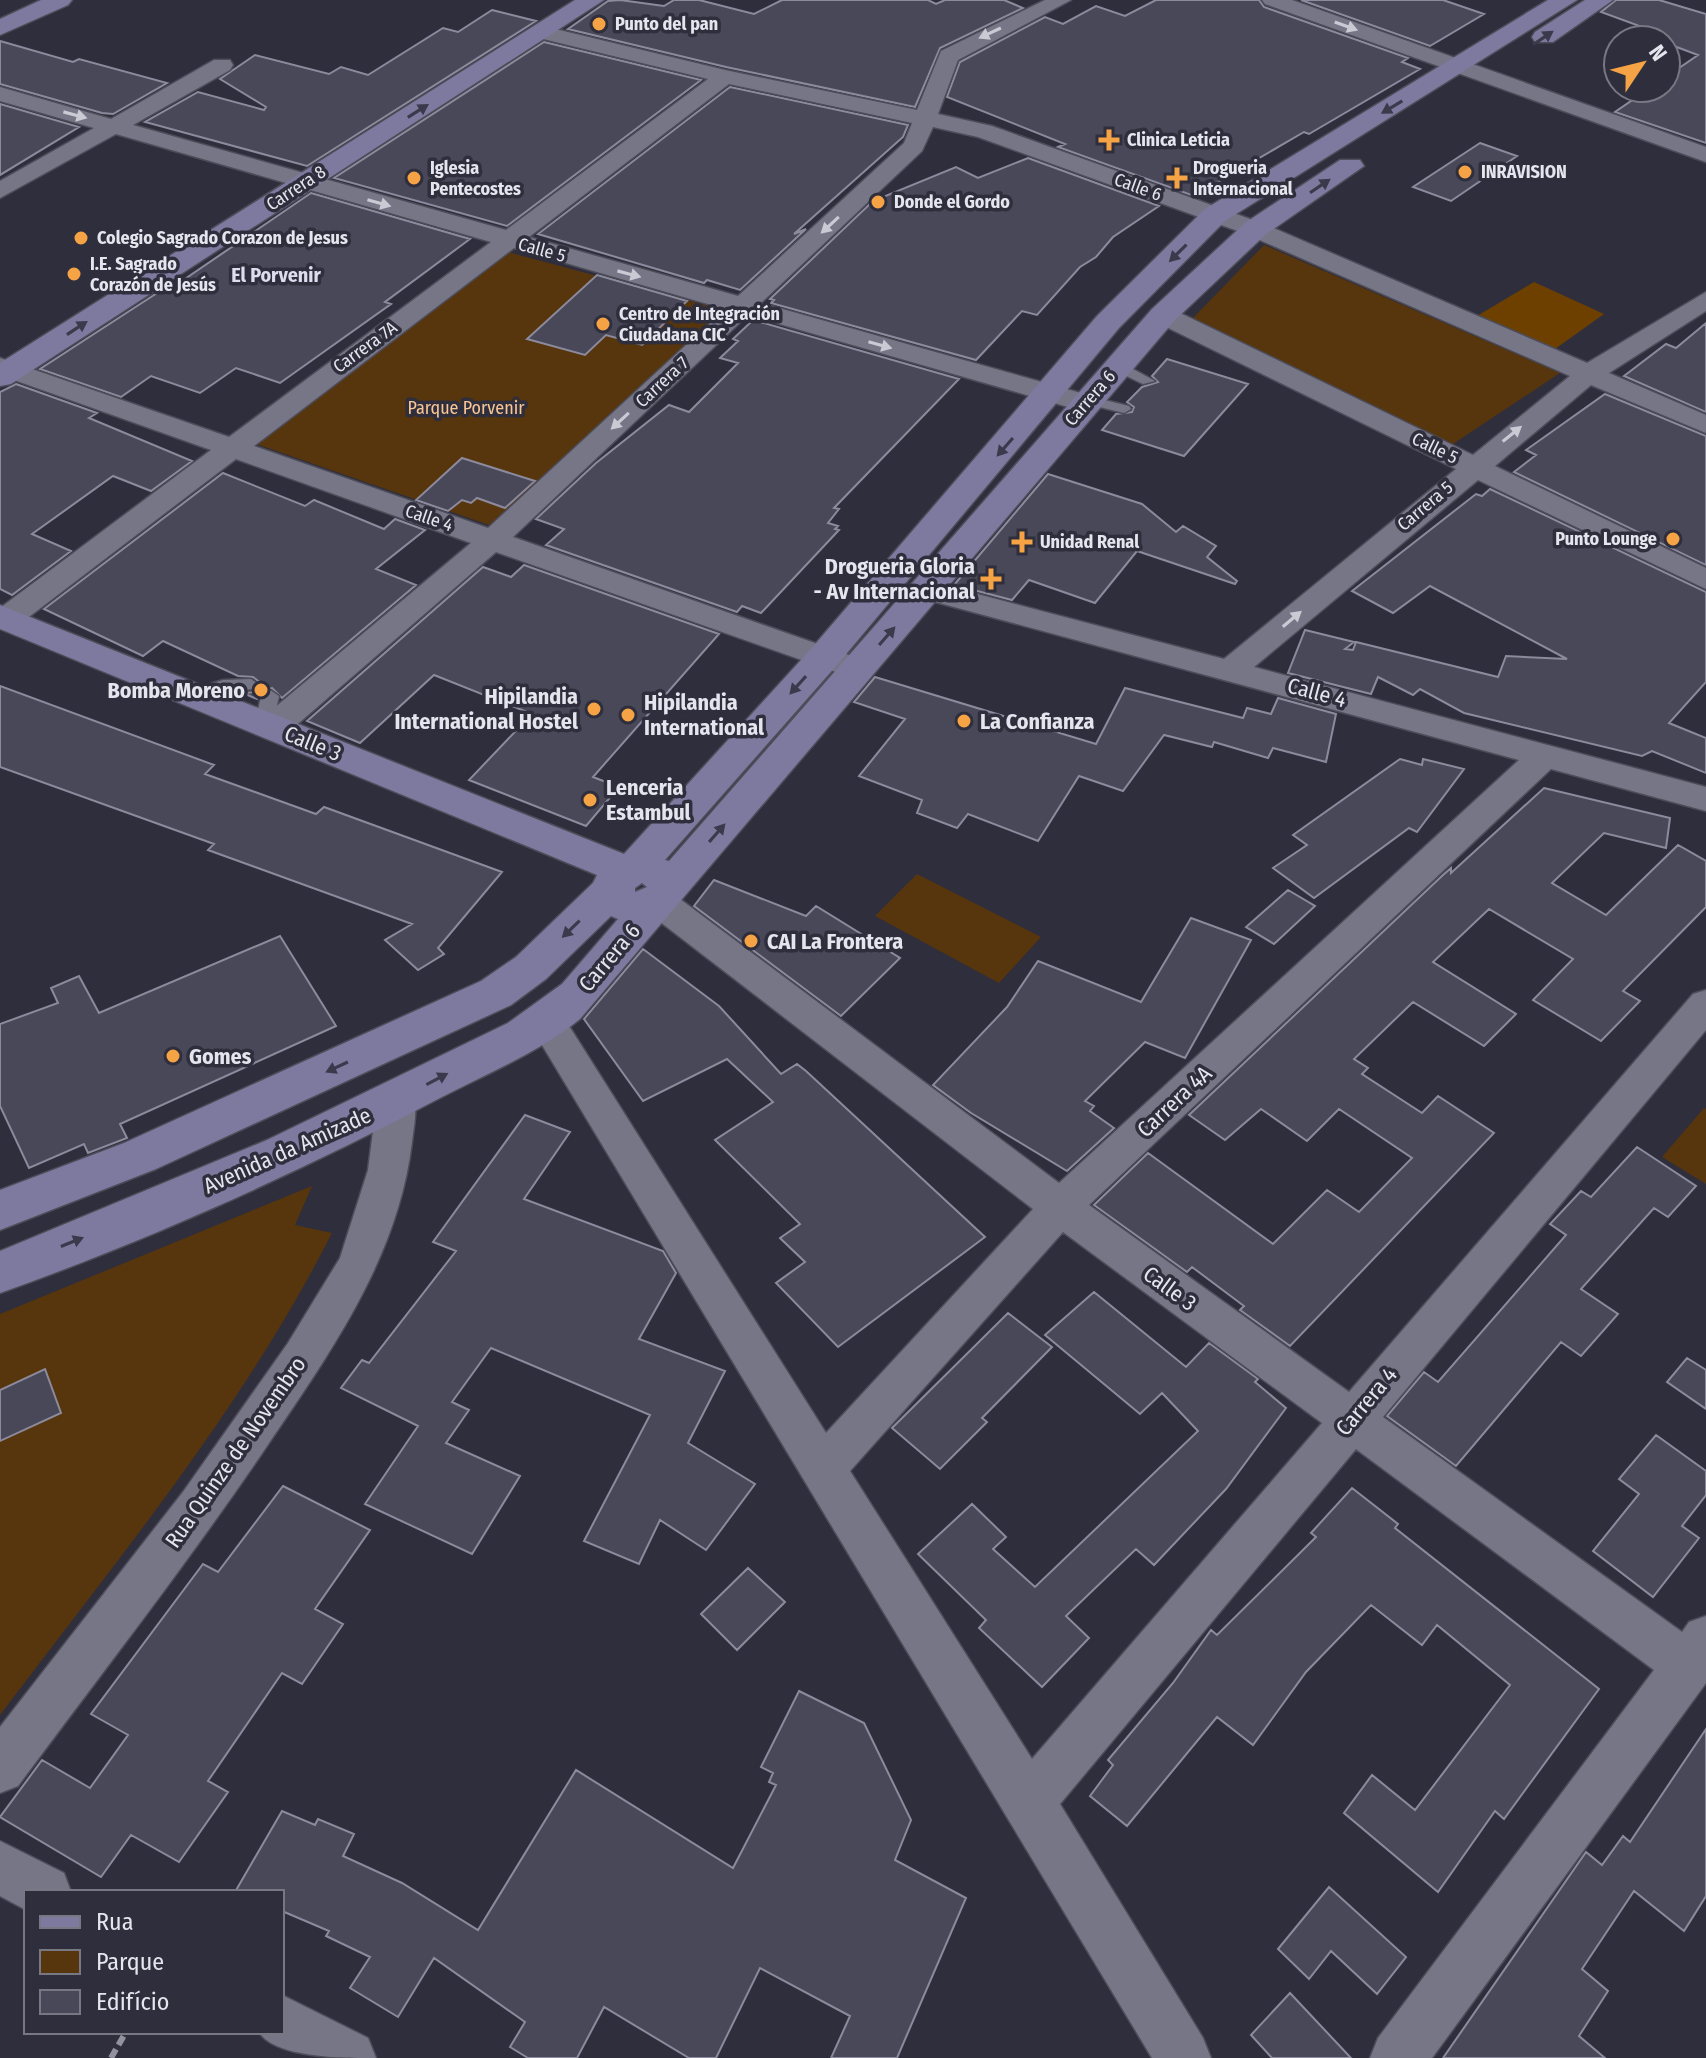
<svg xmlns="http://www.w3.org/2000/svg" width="1706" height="2058" viewBox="0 0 1706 2058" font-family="'Fira Sans Condensed',sans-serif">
<rect width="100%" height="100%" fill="#2f2e3d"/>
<!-- green -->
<path fill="#57350d" d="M1264,245l296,128 -107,71 -260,-126z
M504,251l223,60 -238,214 -236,-82z
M917,874l124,63 -42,46 -124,-67z
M1704,1108l2,1v75l-44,-27z
M312,1186l-17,39 37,8c-88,174 -215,327 -332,482v-401z"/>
<!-- water -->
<path fill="#6d4000" d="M1534,282l70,32 -49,35 -78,-33z"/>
<!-- building -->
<path fill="#494858" stroke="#8c8a9d" stroke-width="2" d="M620,0l44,6 10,-6h25l55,14 28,-14h146l8,4 9,-4h59l19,8 -83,40 -25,59 -189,-40 -158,-38 40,-28z
M1156,0h103l5,7 144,51 -6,4 18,7 -111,65 -5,-2 -110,64 -136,-49 7,-3 -118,-47 13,-35 85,-45 18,7 33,-18 29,10z
M1301,0h142l41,14 -54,32z
M1616,0h43l47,14v129l-91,-31 35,-24h16v-11l32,-22 -32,-12v-3h-10l8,-5 -63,-23z
M492,10l44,11 -229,145 -162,-44 53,-30 66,18 2,-3 -46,-28 35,-24 74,19 12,-7 27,8 75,-47 15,4z
M0,41l73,21 6,-3 88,24 -54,31 -11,-1 -102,-29z
M544,42l157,38 -194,146 -173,-48z
M730,87l178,38 -5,12 -109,97 12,-5 -66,61 -33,-10 -3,3 -166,-49z
M0,104l79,23 -79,48z
M1480,143l37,13 -66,45 -38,-14z
M1028,158l131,48 -46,31 -17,20 -16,10 -43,48 -15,-4 -46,49 -205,-57 3,-3 -4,-1 103,-98 83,-34 22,11z
M311,193l159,46 -85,63 6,2 -111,79 -44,-15 -36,25 -49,-17 -30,21 -81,-28 131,-85 5,1z
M597,275l90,26 -45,44 -36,-10 -21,20 -58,-16z
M753,320l206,59 -125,129 5,1 -11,14 10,3 -3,3 4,1 -78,83 -19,-7 -5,6 -191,-67 18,-16 -28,-10 60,-56 73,-58 20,7 49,-49 -18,-5 18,-17 -5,-2z
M1706,323v89l-82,-36 42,-32 10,4z
M1167,359l81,25 -64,72 -82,-26 14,-16 16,-2 2,-5 -7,-5 15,-15 16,-5 -6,-6z
M16,384l81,29 -8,5 103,43 -41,30 -38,-15 -81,58 39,17 -59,44 -12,-6v-197z
M1605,394l101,42v129l-192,-93 22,-17 -10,-5z
M462,458l73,23 -30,27 -28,-10 -6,5 -9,-3 -14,11 -32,-11z
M223,473l82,33 9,-6 70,29 11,-10 30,11 -49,39 40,16 -134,113 -10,-10 -13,6 -2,5 -14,-6 14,-1 5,-8 -9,-7 -15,-1 -75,-35 -20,15 -99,-47z
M1048,474l94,30 34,28 7,-6 33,20 -9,11 30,24 -2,3 -98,-33 -42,52 -66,-23 -17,20 -58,-15z
M1490,489l216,103v90l-37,41 37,15v35l-54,-22 -10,5 -178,-43 -44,-24 -7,6 -35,-18 -7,17 -83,-21 17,-43 49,12 -9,7 8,1 3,-8 142,35 8,-21 61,3 -137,-73 -37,27 -41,-22 124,-97 6,2z
M524,565l195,69 -126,143 26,10 -33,39 -117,-46 63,-66 -98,-39 -74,68 -53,-22 176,-154 28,10z
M875,677l221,67 29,-56 118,30 4,-10 24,6 7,-16 58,16 -10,48 -53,-14 -5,10 -54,-16 -2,5 -48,-12 -41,56 -44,-15 -41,65 -70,-27 -11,14 -40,-15 5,-13 -63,-24 46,-57 -51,-17z
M0,686l214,79 -9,9 111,40 8,-7 178,65 -64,76 6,6 -26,16 -33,-30 27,-16 -204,-74 6,-6 -214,-77z
M1400,759l22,6 1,-6 41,10 -47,63 -8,-4 -95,70 -41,-30 34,-23 -14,-10z
M1544,788l126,30 -4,30 -62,-15 -52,50 54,32 72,-70 28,16v46l-83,84 17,10 -39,40 -68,-41 40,-41 -84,-50 -56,53 83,52 -32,32 -71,-44 -59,57 14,9 -6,6 60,39 16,-17 56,37 -204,213 -50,-36 4,-4 -52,-39 -5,5 -93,-67 54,-52 125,91 54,-54 32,22 53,-54 -73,-49 -32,32 -46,-32 -36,31 -36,-25 254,-240 8,-7v5z
M714,880l92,36 10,-10 84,52 -59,58 -147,-110z
M1288,890l27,16 -41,38 -28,-17z
M1191,918l60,22 -66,118 -40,-16 -60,59 9,5 -4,5 24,17 -47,43 -96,-58 -38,-28 74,-78 31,-46 103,41z
M280,936l56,90 -216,98 7,14 -39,15 -4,-9 -55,24 -29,-62v-82l58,-21 -7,-15 28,-12 20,37z
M643,949l76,57 62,68 16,-10 9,7 179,166 -147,110 -62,-64 29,-21 -25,-24 20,-14 -85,-84 58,-38 -46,-43 -84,42 -59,-82z
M525,1115l45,17 -46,67 139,52 13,22 -37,66 86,32 -37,72 67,41 -49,66 -46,-30 -21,44 -55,-23 66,-126 -159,-67 -39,54 17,8 -23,33 74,33 -48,78 -107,-50 53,-78 -77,-38 21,-28 7,3 87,-112 -23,-9z
M1637,1147l59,39 -28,31 -14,-9 -73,81 37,25 -37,42 -20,-14 -105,124 -69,-50 37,-44 14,10 128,-147 -16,-11 31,-33 10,6z
M1094,1292l92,75 23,-24 49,36 -3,3 31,26 -60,81 -72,76 -18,-16 -70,67 23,22 -47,49 -63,-59 7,-8 -68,-66 54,-50 34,33 -13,12 42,38 163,-156 -36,-38 -22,21 -95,-79z
M1008,1313l44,34 -70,71 5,4 -47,47 -48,-41z
M1687,1358l19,12v39l-39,-27z
M45,1369l16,44 -61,28v-51z
M1656,1435l50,36v24l-24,31 17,12 -46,59 -60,-46 46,-57 -20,-15z
M283,1486l87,44 -55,79 28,15 -41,60 -20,-11 -74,108 20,11 -49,70 -48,-27 -30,42 -101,-60 42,-57 48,28 38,-53 -37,-21 112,-150 15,8z
M1352,1488l46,36 -3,4 204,161 -95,130 -9,-8 -57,81 -94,-79 28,-38 43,35 95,-125 -73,-60 -15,20 -51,-40 -65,67 -53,73 -36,-28 -90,109 -37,-30 23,-31 -5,-5 65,-77 38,-53 6,5 99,-98 -5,-4z
M748,1568l37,34 -48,48 -36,-36z
M799,1691l65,32 47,97 -16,40 71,38 -69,160h-66l19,-42 -90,-48 -44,90h-27l-85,-51 -27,51h-49l-18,-11 15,-25 -91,-64 -36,59 -48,-29 20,-31 -44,-21 3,-5 -47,-20v-19h-47l47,-81 33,14 3,-6 36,15 -11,22 59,27 76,47 98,-160 157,98 43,-83 -7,-3 4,-9 -12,-6z
M1706,1729v167l-22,35 -50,-40 -52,78 26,22 -29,45 26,22h-162l143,-206 16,13 21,-29 7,6z
M1329,1887l77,70 -29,37 -46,-43 -22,28 -31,-30z
M1290,1993l61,65h-79l-21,-23z"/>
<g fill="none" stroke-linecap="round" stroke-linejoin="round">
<defs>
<path id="lane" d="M1112,363h10l33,18 -12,3 -31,-15z
M1088,396l41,10 2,3 -7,4 -41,-10 -2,-3z
M251,679l8,6 -2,4 -33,2 -31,10 -9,-6 3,-4 36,-11z
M270,690l9,6 -6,28 -9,6 -9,-6 6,-28z"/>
<path id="street" d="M1045,0h26l-113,60 -20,54 54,12 272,98 323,139 119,-71v19l-97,62 97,42v18l-115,-48 -96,81 211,102v21l-228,-109 -224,187 452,120v24l-155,-42 -462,436 260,187 344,-398 13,-4v40l-323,387 299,215 7,-10 17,-6v67l-274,375h-62l8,-20 276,-368 -298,-221 -296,355 143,234 8,20h-59l-625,-1038 6,-10 13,-4 13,4 267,423 207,-224 -387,-298 -5,-9 5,-9 13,-4 13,4 387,290 460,-423 -602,-163 -4,-7 4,-7 11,-2 296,78 232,-190 -302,-148 -4,-6 4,-6h18l301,146 97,-79 -324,-142 -268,-97 -45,-10 -11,24 -161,152 334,94 4,6 -4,6h-20l-327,-94 -235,222 356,125 5,7 -5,7 -11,3 -11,-3 -351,-124 -211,183 -12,3 -12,-3 -4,-8 4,-8 210,-176 -235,-84 -219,167 -17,1v-19l211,-158 -211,-75v-17l229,79 262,-195 -375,-108 -116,64v-17l94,-53 -94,-27v-14l111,32 103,-59h16l3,5 -3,5 -97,55 373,105 202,-151 -173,-42 -3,-5 3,-5 8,-1 182,44 192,40 24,-59zM729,84l183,39 -8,20 -166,153 -209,-59zM514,248l211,61 -237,219 -234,-82zM1063,1232l259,191 -290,336 -182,-288z
M1262,0h30l414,147v15l-441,-158z
M397,1085l14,4c8,16 3,35 1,53 -14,117 -83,212 -147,307 -78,115 -164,225 -247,337l-18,7v-66l183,-235 105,-149 52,-85 28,-88 9,-70 6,-11z
M0,1841l64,32 7,19h-45v18l-26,-14z
M282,1995l86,43 8,20c-34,0 -101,0 -117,-26h23z"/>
<path id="secondary" d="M41,0h31l-4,5 -68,30v-16z
M575,0h29l-593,384 -11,2v-23z
M1548,0h29l-352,221 -106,107 -282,337 -172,195 4,1 483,-552 93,-86 95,-63h20l4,6 -99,69 -91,86 -594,698c-42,34 -94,55 -142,80 -140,74 -289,141 -438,194v-42l267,-111 241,-117 54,-39 56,-65 -7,-3 -65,63 -35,26 -355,164 -156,61v-40l124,-47 357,-162 35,-24 77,-74 4,-8 -597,-246v-24l624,249 187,-205 286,-333 108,-107zM642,883l5,4 -12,5v-4z
M1585,0h28l-60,42h-18l-3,-5 3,-5z"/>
</defs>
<!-- lane casing -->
<use href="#lane" stroke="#4d4c59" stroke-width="3"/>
<!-- street casing -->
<use href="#street" stroke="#4d4c59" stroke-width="3"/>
<!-- secondary casing -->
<use href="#secondary" stroke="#4d4c59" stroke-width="3"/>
<!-- path -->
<path stroke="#92929e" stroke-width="6" stroke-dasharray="10 5" stroke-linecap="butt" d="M111,2058l15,-26"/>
<!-- lane -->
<use href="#lane" fill="#777687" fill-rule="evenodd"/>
<!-- street -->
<use href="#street" fill="#777687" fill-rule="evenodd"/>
<!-- secondary -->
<use href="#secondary" fill="#7e7a9f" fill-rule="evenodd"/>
</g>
<!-- one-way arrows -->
<defs><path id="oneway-solid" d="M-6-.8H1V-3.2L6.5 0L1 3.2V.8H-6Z" transform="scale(2)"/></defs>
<g fill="#cac9d4">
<use href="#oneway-solid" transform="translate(1346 26) rotate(20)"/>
<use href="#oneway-solid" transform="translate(990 33) rotate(155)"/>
<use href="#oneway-solid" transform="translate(75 115) rotate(15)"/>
<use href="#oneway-solid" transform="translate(379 203) rotate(16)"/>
<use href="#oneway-solid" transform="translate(830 225) rotate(137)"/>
<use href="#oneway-solid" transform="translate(629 274) rotate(15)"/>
<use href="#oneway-solid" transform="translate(880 345) rotate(16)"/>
<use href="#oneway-solid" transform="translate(620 421) rotate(137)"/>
<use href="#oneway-solid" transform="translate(1512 434) rotate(-39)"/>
<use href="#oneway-solid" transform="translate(1292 619) rotate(-40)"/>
</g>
<g fill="#3b394c">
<use href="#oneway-solid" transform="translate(1543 38) rotate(-34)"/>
<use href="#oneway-solid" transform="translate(1392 107) rotate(149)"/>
<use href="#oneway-solid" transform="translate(418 111) rotate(-32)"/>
<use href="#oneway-solid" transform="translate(1320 186) rotate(-34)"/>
<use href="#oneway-solid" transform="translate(1178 253) rotate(135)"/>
<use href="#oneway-solid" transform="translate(77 328) rotate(-33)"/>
<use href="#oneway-solid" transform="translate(1005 447) rotate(131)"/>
<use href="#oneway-solid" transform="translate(887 636) rotate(-49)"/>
<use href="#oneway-solid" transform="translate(798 685) rotate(132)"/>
<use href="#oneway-solid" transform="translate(717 833) rotate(-49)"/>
<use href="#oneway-solid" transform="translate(571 929) rotate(136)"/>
<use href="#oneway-solid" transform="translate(337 1067) rotate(155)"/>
<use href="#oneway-solid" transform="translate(437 1079) rotate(-28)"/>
<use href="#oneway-solid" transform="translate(72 1242) rotate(-22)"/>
</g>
<!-- markers -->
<g fill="#f5a345" stroke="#2f2e3d" stroke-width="3">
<circle cx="599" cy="24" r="8"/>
<path d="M1105 128h8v8h8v8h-8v8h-8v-8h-8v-8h8z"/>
<circle cx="1465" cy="172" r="8"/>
<circle cx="414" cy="178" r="8"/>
<path d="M1173 166h8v8h8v8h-8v8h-8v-8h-8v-8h8z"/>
<circle cx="878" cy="202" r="8"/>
<circle cx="81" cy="238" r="8"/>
<circle cx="74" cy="274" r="8"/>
<circle cx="603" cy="324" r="8"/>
<circle cx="1673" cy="539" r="8"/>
<path d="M1018 530h8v8h8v8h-8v8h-8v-8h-8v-8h8z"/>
<path d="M987 567h8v8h8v8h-8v8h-8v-8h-8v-8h8z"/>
<circle cx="261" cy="690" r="8"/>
<circle cx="594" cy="709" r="8"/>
<circle cx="628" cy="715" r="8"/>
<circle cx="964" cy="721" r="8"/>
<circle cx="590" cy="800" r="8"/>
<circle cx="751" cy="941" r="8"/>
<circle cx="173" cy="1056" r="8"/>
</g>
<g text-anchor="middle" stroke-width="7" stroke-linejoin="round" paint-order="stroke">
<!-- far-poi labels -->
<g font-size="18" font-weight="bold" fill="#e5e5ee" stroke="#2f2e3d" text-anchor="start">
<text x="615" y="30">Punto del pan</text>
<text x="1127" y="146">Clinica Leticia</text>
<text x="430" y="174">Iglesia<tspan x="430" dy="21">Pentecostes</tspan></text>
<text x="1193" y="174">Drogueria<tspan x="1193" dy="21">Internacional</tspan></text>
<text x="1481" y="178">INRAVISION</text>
<text x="894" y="208">Donde el Gordo</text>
<text x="97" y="244">Colegio Sagrado Corazon de Jesus</text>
<text x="90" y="270">I.E. Sagrado<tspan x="90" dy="21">Corazón de Jesús</tspan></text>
<text x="619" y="320">Centro de Integración<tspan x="619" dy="21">Ciudadana CIC</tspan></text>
<text x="1657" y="545" text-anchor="end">Punto Lounge</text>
<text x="1040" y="548">Unidad Renal</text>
</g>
<!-- far-street labels -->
<g font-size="18" fill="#e5e5ee" stroke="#2f2e3d">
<text transform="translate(1138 187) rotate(20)" y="6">Calle 6</text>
<text transform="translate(296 188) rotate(-33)" y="6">Carrera 8</text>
<text transform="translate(542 250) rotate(15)" y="6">Calle 5</text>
<text transform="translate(365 347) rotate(-36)" y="6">Carrera 7A</text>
<text transform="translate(662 382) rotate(-43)" y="6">Carrera 7</text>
<text transform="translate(1090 398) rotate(-49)" y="6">Carrera 6</text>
<text transform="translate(1435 448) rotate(26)" y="6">Calle 5</text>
<text transform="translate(1425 506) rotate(-40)" y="6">Carrera 5</text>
<text transform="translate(429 518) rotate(19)" y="6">Calle 4</text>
</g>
<!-- far-park labels -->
<g font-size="18" fill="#f9c694" stroke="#2f2e3d">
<text x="466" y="414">Parque Porvenir</text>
</g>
<!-- far-neighbourhood labels -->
<g font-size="20" font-weight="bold" fill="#deddf0" stroke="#2f2e3d">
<text x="276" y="282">El Porvenir</text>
</g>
<!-- poi labels -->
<g font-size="22" font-weight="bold" fill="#e5e5ee" stroke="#2f2e3d" text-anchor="start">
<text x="975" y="574" text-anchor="end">Drogueria Gloria<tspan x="975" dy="25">- Av Internacional</tspan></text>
<text x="245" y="698" text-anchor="end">Bomba Moreno</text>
<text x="578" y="704" text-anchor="end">Hipilandia<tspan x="578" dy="25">International Hostel</tspan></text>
<text x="644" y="710">Hipilandia<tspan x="644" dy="25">International</tspan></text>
<text x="980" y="729">La Confianza</text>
<text x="606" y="795">Lenceria<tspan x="606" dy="25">Estambul</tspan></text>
<text x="767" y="949">CAI La Frontera</text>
<text x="189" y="1064">Gomes</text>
</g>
<!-- street labels -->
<g font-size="22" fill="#e5e5ee" stroke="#2f2e3d">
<text transform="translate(1317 692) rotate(15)" y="8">Calle 4</text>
<text transform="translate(313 743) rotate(22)" y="8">Calle 3</text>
<text transform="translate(609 957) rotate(-50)" y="8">Carrera 6</text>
<text transform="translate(1174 1101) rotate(-43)" y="8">Carrera 4A</text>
<text transform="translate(287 1150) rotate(-24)" y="8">Avenida da Amizade</text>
<text transform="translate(1170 1288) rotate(36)" y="8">Calle 3</text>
<text transform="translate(1366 1401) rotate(-50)" y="8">Carrera 4</text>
<text transform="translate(235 1452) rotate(-55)" y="8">Rua Quinze de Novembro</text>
</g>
</g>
<!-- legend -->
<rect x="24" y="1890" width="260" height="144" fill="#2f2e3d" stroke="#787784" stroke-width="2"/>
<rect x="40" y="1916" width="40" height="12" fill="#7e7a9f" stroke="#787784" stroke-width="2"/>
<text x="96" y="1930" font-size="24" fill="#e5e5ee">Rua</text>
<rect x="40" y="1950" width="40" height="24" fill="#57350d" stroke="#787784" stroke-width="2"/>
<text x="96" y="1970" font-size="24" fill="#e5e5ee">Parque</text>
<rect x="40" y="1990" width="40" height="24" fill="#494858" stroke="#787784" stroke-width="2"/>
<text x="96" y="2010" font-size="24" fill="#e5e5ee">Edifício</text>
<!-- north arrow -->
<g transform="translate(1642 64) rotate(55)"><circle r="38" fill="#2f2e3d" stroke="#787784" stroke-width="2"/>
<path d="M0-6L14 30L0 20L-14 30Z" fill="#f5a345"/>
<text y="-12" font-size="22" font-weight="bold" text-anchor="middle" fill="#e5e5ee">N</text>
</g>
</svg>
